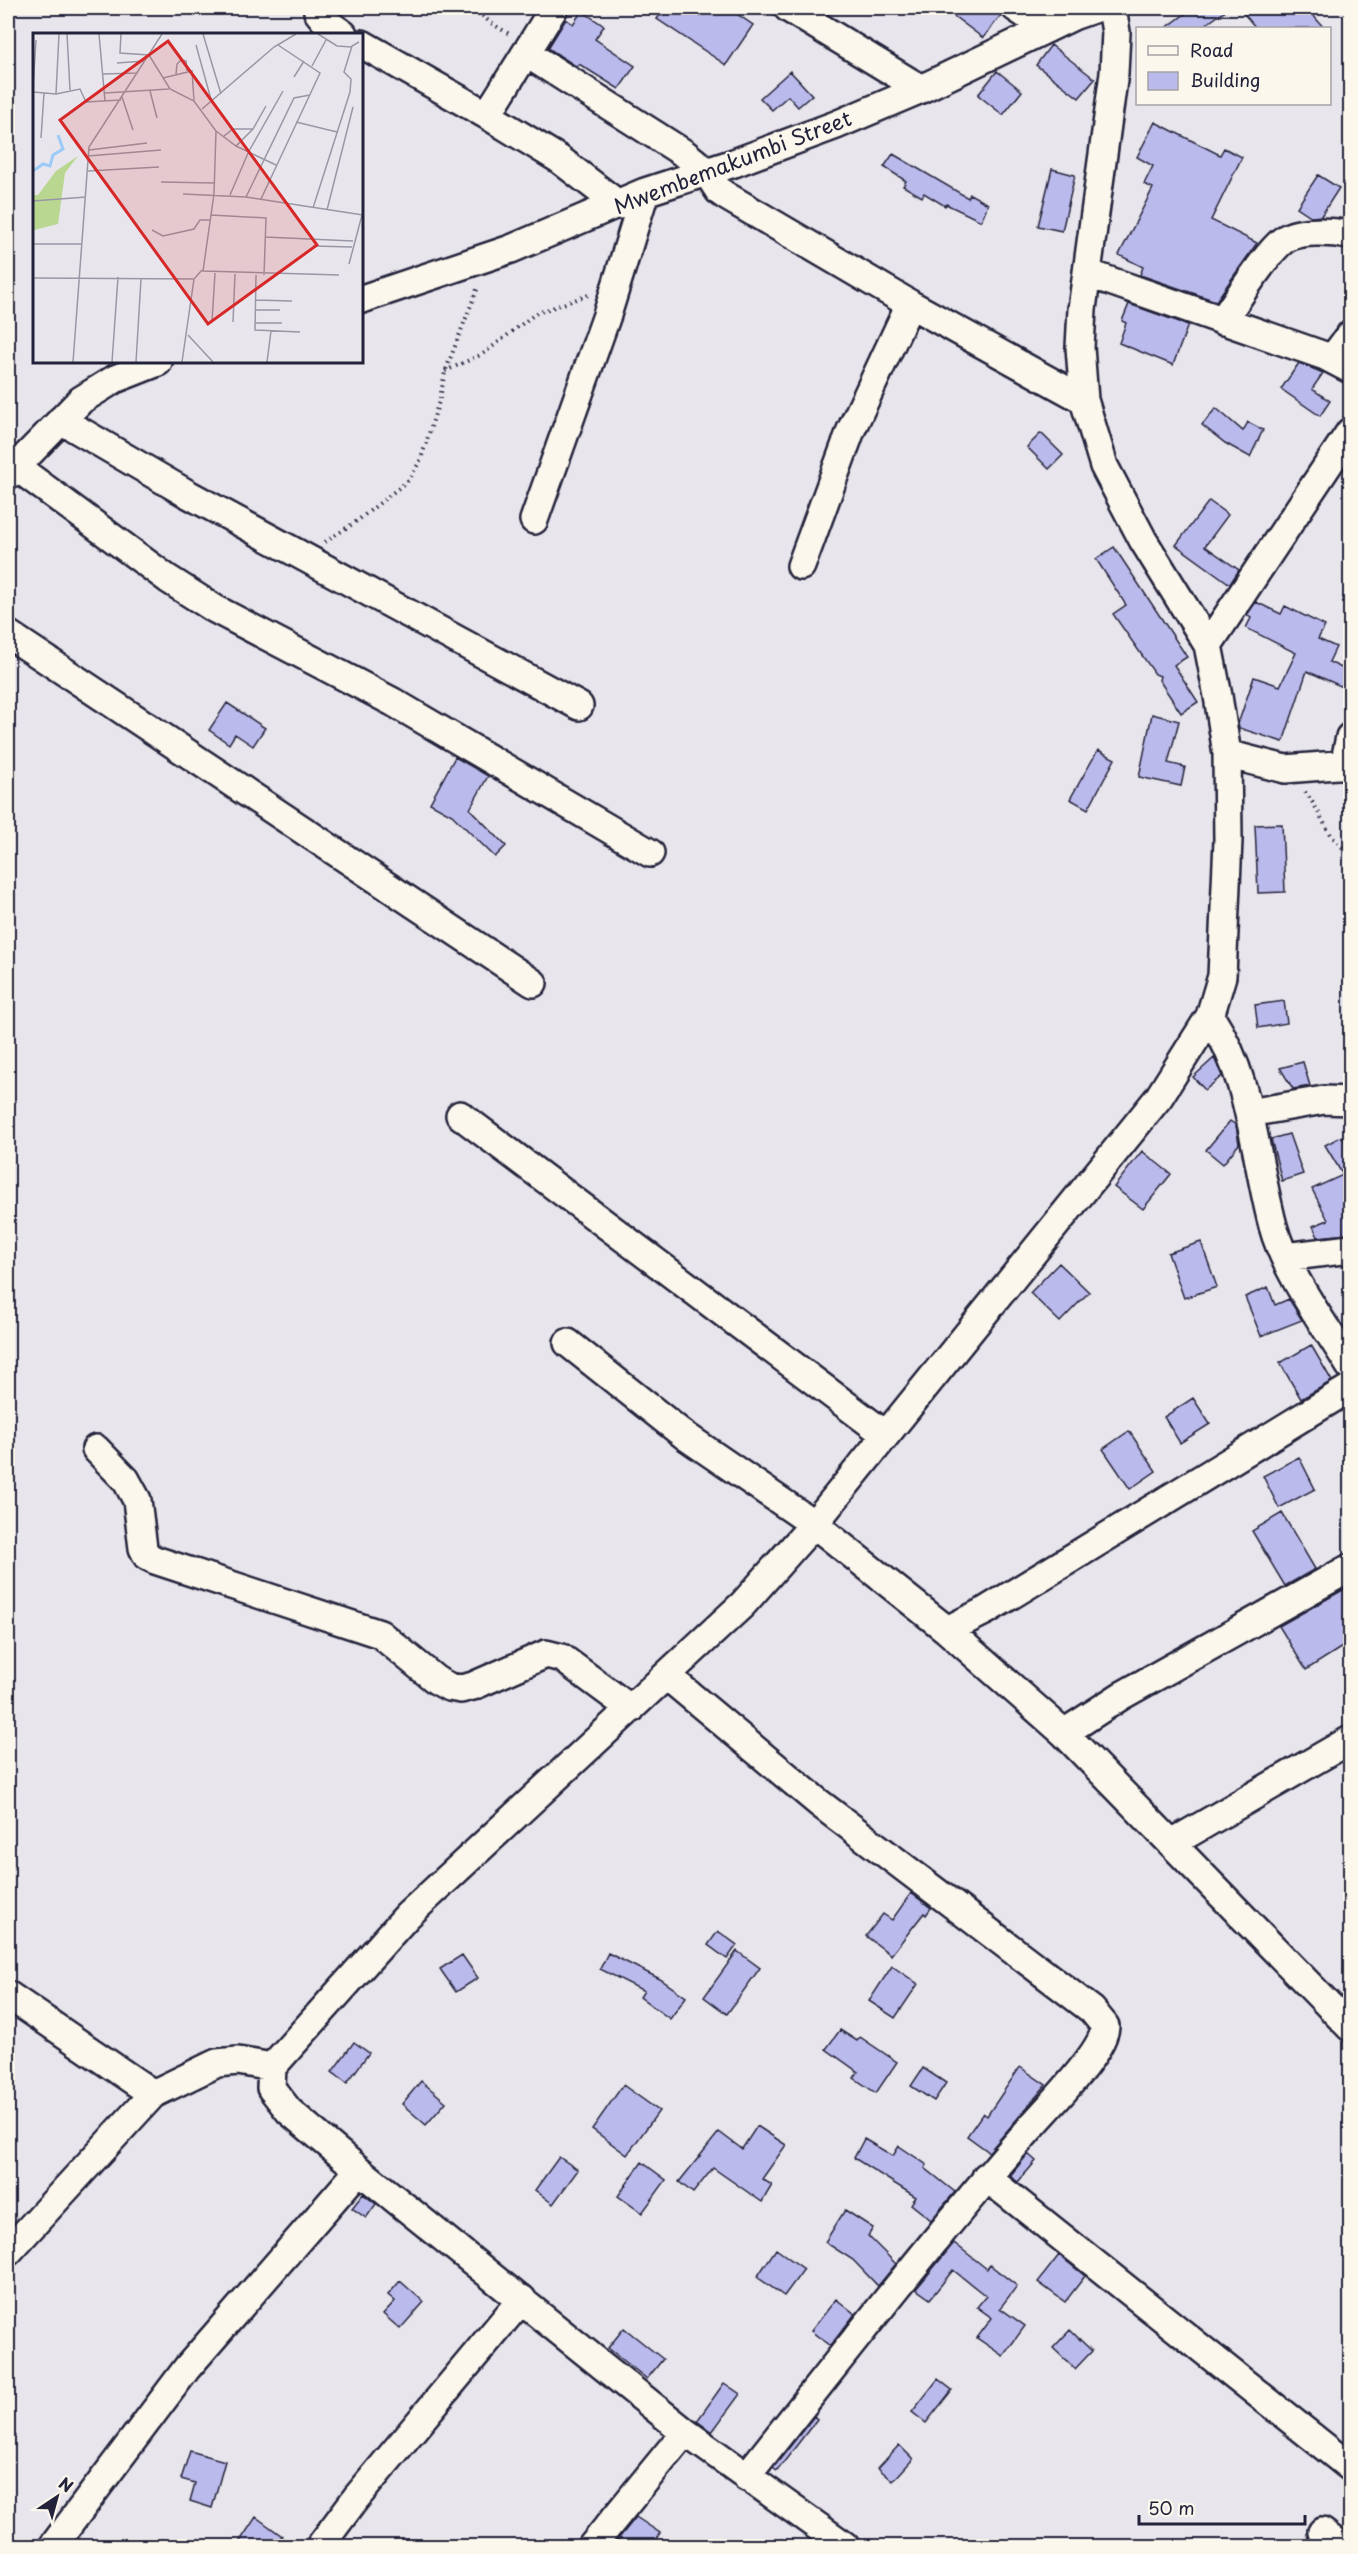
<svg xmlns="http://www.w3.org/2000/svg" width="1358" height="2554" viewBox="0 0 1358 2554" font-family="'Playpen Sans',sans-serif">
<rect width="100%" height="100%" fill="#e8e5ec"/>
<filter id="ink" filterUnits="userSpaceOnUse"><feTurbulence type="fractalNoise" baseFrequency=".0167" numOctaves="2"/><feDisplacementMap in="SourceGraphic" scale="12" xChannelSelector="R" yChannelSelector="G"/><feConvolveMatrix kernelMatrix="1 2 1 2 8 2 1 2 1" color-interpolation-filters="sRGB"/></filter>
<g filter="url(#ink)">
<!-- building -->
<path fill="#bbbaec" stroke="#22223b" stroke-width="1.5" d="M665,8h63l25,17 -27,40 -69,-46z
M943,8h57l2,6 -19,24z
M1193,8h36l-28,20h-35z
M1239,8h68l17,20h-68z
M582,11l22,15 -9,13 40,27 -16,23 -40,-25 -2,3 -29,-19 18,-29 7,5z
M1051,45l44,34 -16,19 -43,-33z
M790,71l22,24 -14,12 -10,-11 -16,14 -12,-12z
M997,71l25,20 -19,24 -25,-20z
M1155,122l65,33 4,-7 18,9 -31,63 46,23 -41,58 -76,-26 3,-8 -24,-12 34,-67 -9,-4 9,-18 -16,-9z
M893,154l75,44 2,-4 18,10 -7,17 -35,-17 -1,2 -21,-13 -2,4 -19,-11 3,-5 -22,-14z
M1052,169l23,6 -13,56 -24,-5z
M1318,175l21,13 -18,28 -9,1 -15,-10z
M1129,304l59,21 -15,40 -54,-22 7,-20 -4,-2z
M1299,363l24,10 -11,16 18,12 -10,15 -39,-27z
M1216,408l27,23 5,-9 15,8 -13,27 -25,-14 -23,-18z
M1041,433l22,22 -14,14 -22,-22z
M1209,501l19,14 -23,31 34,24 -9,14 -54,-39z
M1114,547l73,110 -13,8 24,37 -17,11 -22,-33 1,-4 -5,-2 -42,-60 13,-9 -30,-46z
M1256,602l25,12 4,-8 40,20 -7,13 18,8 -7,15 21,10 -5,16 -38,-17 -24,71 -44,-14 -1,-4 16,-47 26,9 16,-33 -50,-25 5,-10 -4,-3z
M227,703l38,25 -12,18 -18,-12 -6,10 -20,-14z
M1152,714l27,7 -11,42 17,4 -4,19 -42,-9z
M1098,750l17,9 -27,50 -18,-10z
M455,757l33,19 -18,33 36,37 -11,11 -43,-42 -22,-12z
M1282,824l3,68 -27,1 -3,-68z
M1284,1001l3,22 -29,5 -3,-23z
M1214,1058l8,18 -17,14 -12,-13z
M1303,1062l7,24 -17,3 -13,-21z
M1230,1121l6,4 3,19 -16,20 -17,-14z
M1289,1134l14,40 -21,7 -11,-42z
M1342,1136l8,14v84l-32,3 -5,-11 15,-6 -16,-31 31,-14 -18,-30z
M1142,1151l29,23 -28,35 -29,-22z
M1201,1242l16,45 -33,11 -16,-45z
M1059,1263l30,29 -29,30 -30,-29z
M1268,1287l7,18 14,-6 13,21 -41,16 -16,-39z
M1311,1345l21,36 -31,18 -21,-36z
M1193,1398l17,26 -30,19 -16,-26z
M1129,1431l27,40 -26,18 -27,-40z
M1299,1457l16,32 -36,19 -16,-32z
M1282,1513l33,56 -30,17 -33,-55z
M1350,1586v56l-44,28 -27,-44z
M911,1893l20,15 -5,7 -2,-2 -33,42 -25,-19 17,-22 9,6z
M718,1931l19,14 -10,14 -19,-14z
M737,1951l23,17 -33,46 -23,-17z
M608,1953l52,26 26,18 -16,22 -30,-22 4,-6 -44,-22z
M462,1955l16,23 -22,14 -16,-23z
M892,1966l26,18 -23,34 -26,-17z
M840,2030l17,11 3,-4 37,25 -21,31 -22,-15 4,-6 -32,-23z
M354,2042l15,11 -22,30 -15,-11z
M1020,2067l26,18 -57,67 -22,-16 16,-23 4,3z
M923,2068l23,15 -12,18 -23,-15z
M421,2081l25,21 -20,23 -24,-21z
M623,2085l36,26 -32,44 -35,-26z
M757,2126l29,19 -24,34 10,6 -10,17 -49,-34 -20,25 -14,-11 40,-50 23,17z
M864,2139l29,17 6,-10 28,19 -2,3 30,24 -24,28 -20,-16 5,-7 -62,-39z
M1028,2154l8,7 -18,21 -8,-6z
M559,2157l19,13 -25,34 -18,-14z
M642,2162l24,18 -24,33 -24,-17z
M363,2194l13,10 -10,14 -14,-10z
M845,2210l28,18 -5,8 28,28 -18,22 -25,-26 -28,-18z
M954,2243l33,26 3,-4 27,21 -17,22 25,18 -22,30 -26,-18 15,-20 -15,-11 9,-11 -33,-26 -23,29 -14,-10z
M776,2249l28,20 -20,27 -27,-19z
M1059,2255l26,21 -20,26 -27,-20z
M400,2281l24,21 -24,27 -17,-15 12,-13 -7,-6z
M836,2299l19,15 -25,32 -19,-15z
M624,2328l39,31 -16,20 -39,-31z
M1070,2330l22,21 -17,18 -22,-21z
M938,2379l14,11 -26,33 -14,-11z
M724,2383l16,11 -28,38 -15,-11z
M814,2416l3,3 -40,52 -4,-3z
M899,2445l14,14 -20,22 -15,-13z
M190,2451l35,10 -13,47 -22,-7 5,-18 -14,-4z
M256,2517l26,19 -8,11h-38z
M636,2517l24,16 -9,14h-39z"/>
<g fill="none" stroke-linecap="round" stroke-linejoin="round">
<defs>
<path id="minor" d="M319,8l-1,4 8,10 17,12
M788,8l133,81
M1016,8l30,20
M362,44l125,71 72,44 60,46
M526,53l159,101 21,17 13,20 7,5 184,108 174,96
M487,115l67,-107
M1087,273l238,83 25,13
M362,299l149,-50 134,-57 89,-29 102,-38 85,-36 152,-73 23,-8
M1222,321c14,-19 45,-70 63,-82 15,-10 49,-7 65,-4
M1332,359l18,-24
M61,420l125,73 393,213
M15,466l153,113 47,30 178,93 257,151
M8,475l73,-75 34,-21 43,-17
M534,520l73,-205 38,-123
M801,566l50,-136 59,-126
M8,634l525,349
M1208,645l142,-213
M1227,754l58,15 65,-5
M1344,765l6,-28
M1210,1016c42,63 44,139 63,210 12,46 52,99 77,140
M1249,1113l75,-13 26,1
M460,1115l426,320
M1285,1257l65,-8
M568,1343l116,92 130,89 133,106 117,103 286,294
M96,1449l30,31 11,20 6,48 4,8 8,4 225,74 56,46 13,7 12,2 12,-3 73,-32 16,4 69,51
M947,1630l38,-19 365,-223
M667,1676l152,127 273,207 13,16c0,25 -56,80 -74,101 -99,113 -191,232 -285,350
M1064,1733l57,-37 229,-128
M1172,1843l178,-103
M8,1995l145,99
M986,2177l364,290
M8,2252l145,-158 64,-31 21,-2 34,6
M1322,2532l18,14
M53,2546l134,-178 172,-198
M320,2546l36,-48 166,-199
M592,2546l93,-114
M845,2546l-160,-114 -326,-262 -70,-59 -18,-23 1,-21 135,-151 336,-312 71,-80 345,-427 51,-81 12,-40 6,-136 -1,-86 -9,-58 -10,-51 -65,-105 -39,-74 -20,-66 -4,-53 2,-38 32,-236 2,-41 -4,-24"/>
</defs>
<!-- minor casing -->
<use href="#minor" stroke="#22223b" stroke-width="32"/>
<!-- path -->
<path stroke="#22223b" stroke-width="4" stroke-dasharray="1.5 4.5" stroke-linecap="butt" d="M473,8l18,15 20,12
M445,371l38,-17 52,-40 53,-19
M325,542l32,-21 53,-42 11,-20 19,-61 5,-26 33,-85
M1305,792c17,20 22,48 45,61"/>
<!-- minor -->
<use href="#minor" stroke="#fbf7ec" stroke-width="27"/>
</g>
</g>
<g text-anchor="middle" stroke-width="4.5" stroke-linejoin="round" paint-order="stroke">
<!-- street labels -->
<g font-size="21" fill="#22223b" stroke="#fbf7ec">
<text transform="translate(733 163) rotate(-21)" y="7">Mwembemakumbi Street</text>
</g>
</g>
<!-- overview -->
<g transform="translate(33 33)">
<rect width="330" height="330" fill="#e8e5ec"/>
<path d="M45,123l-13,17 -7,51 -24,6 -1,7v-42h5l18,-24z" fill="#b9d790"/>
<path fill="none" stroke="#9dcbf8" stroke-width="3" d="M0,138l10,-7 7,2 3,-11 10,-6 -5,-14"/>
<path fill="none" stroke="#9997a5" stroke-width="1.5" d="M34,1l3,56M66,1l6,67M88,1l-1,19 29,2 21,34 24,12 22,30 -2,63 -11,77 136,4M170,1l18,60M285,1l19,12 15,1M163,12l16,58M84,30l28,-2M279,33l14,-26M70,41l35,-1M143,41l1,-10 4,-4 5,1 1,10M261,44l10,-16M130,45l29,-7 2,30M0,55l3,-48M117,58l7,27M0,59l23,2 24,-5 6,13 35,-2M72,60l64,-4M23,61l3,-60M89,64l11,33M169,76l72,-62 22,-13M263,89l41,10M183,98l20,15 40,19M191,103l9,-7h20M8,105l3,-45M203,113l17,-17 13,-23M56,117l58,-7M55,123l73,-6M55,138l71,-4M128,149l53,1M150,161l63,3 117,18M197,162l19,-44 34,-60M213,164l48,-99 16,-3M228,166l59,-126 -42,-28M0,168l53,-4M280,175l37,-116 1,-13 -7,-7 8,-26 7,-4M294,177l26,-103M178,182l55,3 -2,57M119,197l11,6 31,-7 6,-9h10M232,204l88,4M0,211h49M280,213l39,1M316,231l13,-49M223,242l-1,55 45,2M0,245l161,1M222,267l37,1M222,277h25M179,289l3,-49M200,289l2,-48M222,290h27M155,302l25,27M40,329l16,-215 73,-113M79,329l6,-85M103,329l5,-83M149,329l12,-83 8,-9M234,329l4,-31"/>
<path fill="#d62828" fill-opacity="0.15" stroke="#d62828" stroke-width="3" d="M135,8l149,204 -109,79 -148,-204z"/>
<rect width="330" height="330" fill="none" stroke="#22223b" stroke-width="3"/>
</g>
<!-- margin -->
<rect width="1358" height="2554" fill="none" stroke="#fbf7ec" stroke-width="30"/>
<rect x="15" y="15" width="1328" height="2524" fill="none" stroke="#22223b" stroke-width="2" filter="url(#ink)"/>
<!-- legend -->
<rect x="1136" y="27" width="195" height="78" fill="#fbf7ec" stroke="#a4a2a5" stroke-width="1.5"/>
<rect x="1148" y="46" width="30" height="9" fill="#fbf7ec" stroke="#a4a2a5" stroke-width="1.5"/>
<text x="1190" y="57" font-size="18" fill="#22223b">Road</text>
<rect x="1148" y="72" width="30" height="18" fill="#bbbaec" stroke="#a4a2a5" stroke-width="1.5"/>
<text x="1190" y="87" font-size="18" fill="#22223b">Building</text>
<!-- north arrow -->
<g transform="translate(57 2497) rotate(36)" stroke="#fbf7ec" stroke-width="4.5" paint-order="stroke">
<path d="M0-4.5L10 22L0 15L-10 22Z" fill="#22223b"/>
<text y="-9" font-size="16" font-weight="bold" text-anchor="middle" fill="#22223b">N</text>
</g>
<!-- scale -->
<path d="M1139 2515v9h166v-9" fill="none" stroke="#22223b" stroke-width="3"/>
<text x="1148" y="2515" font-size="18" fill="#22223b" stroke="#fbf7ec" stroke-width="4.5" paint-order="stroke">50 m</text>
</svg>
